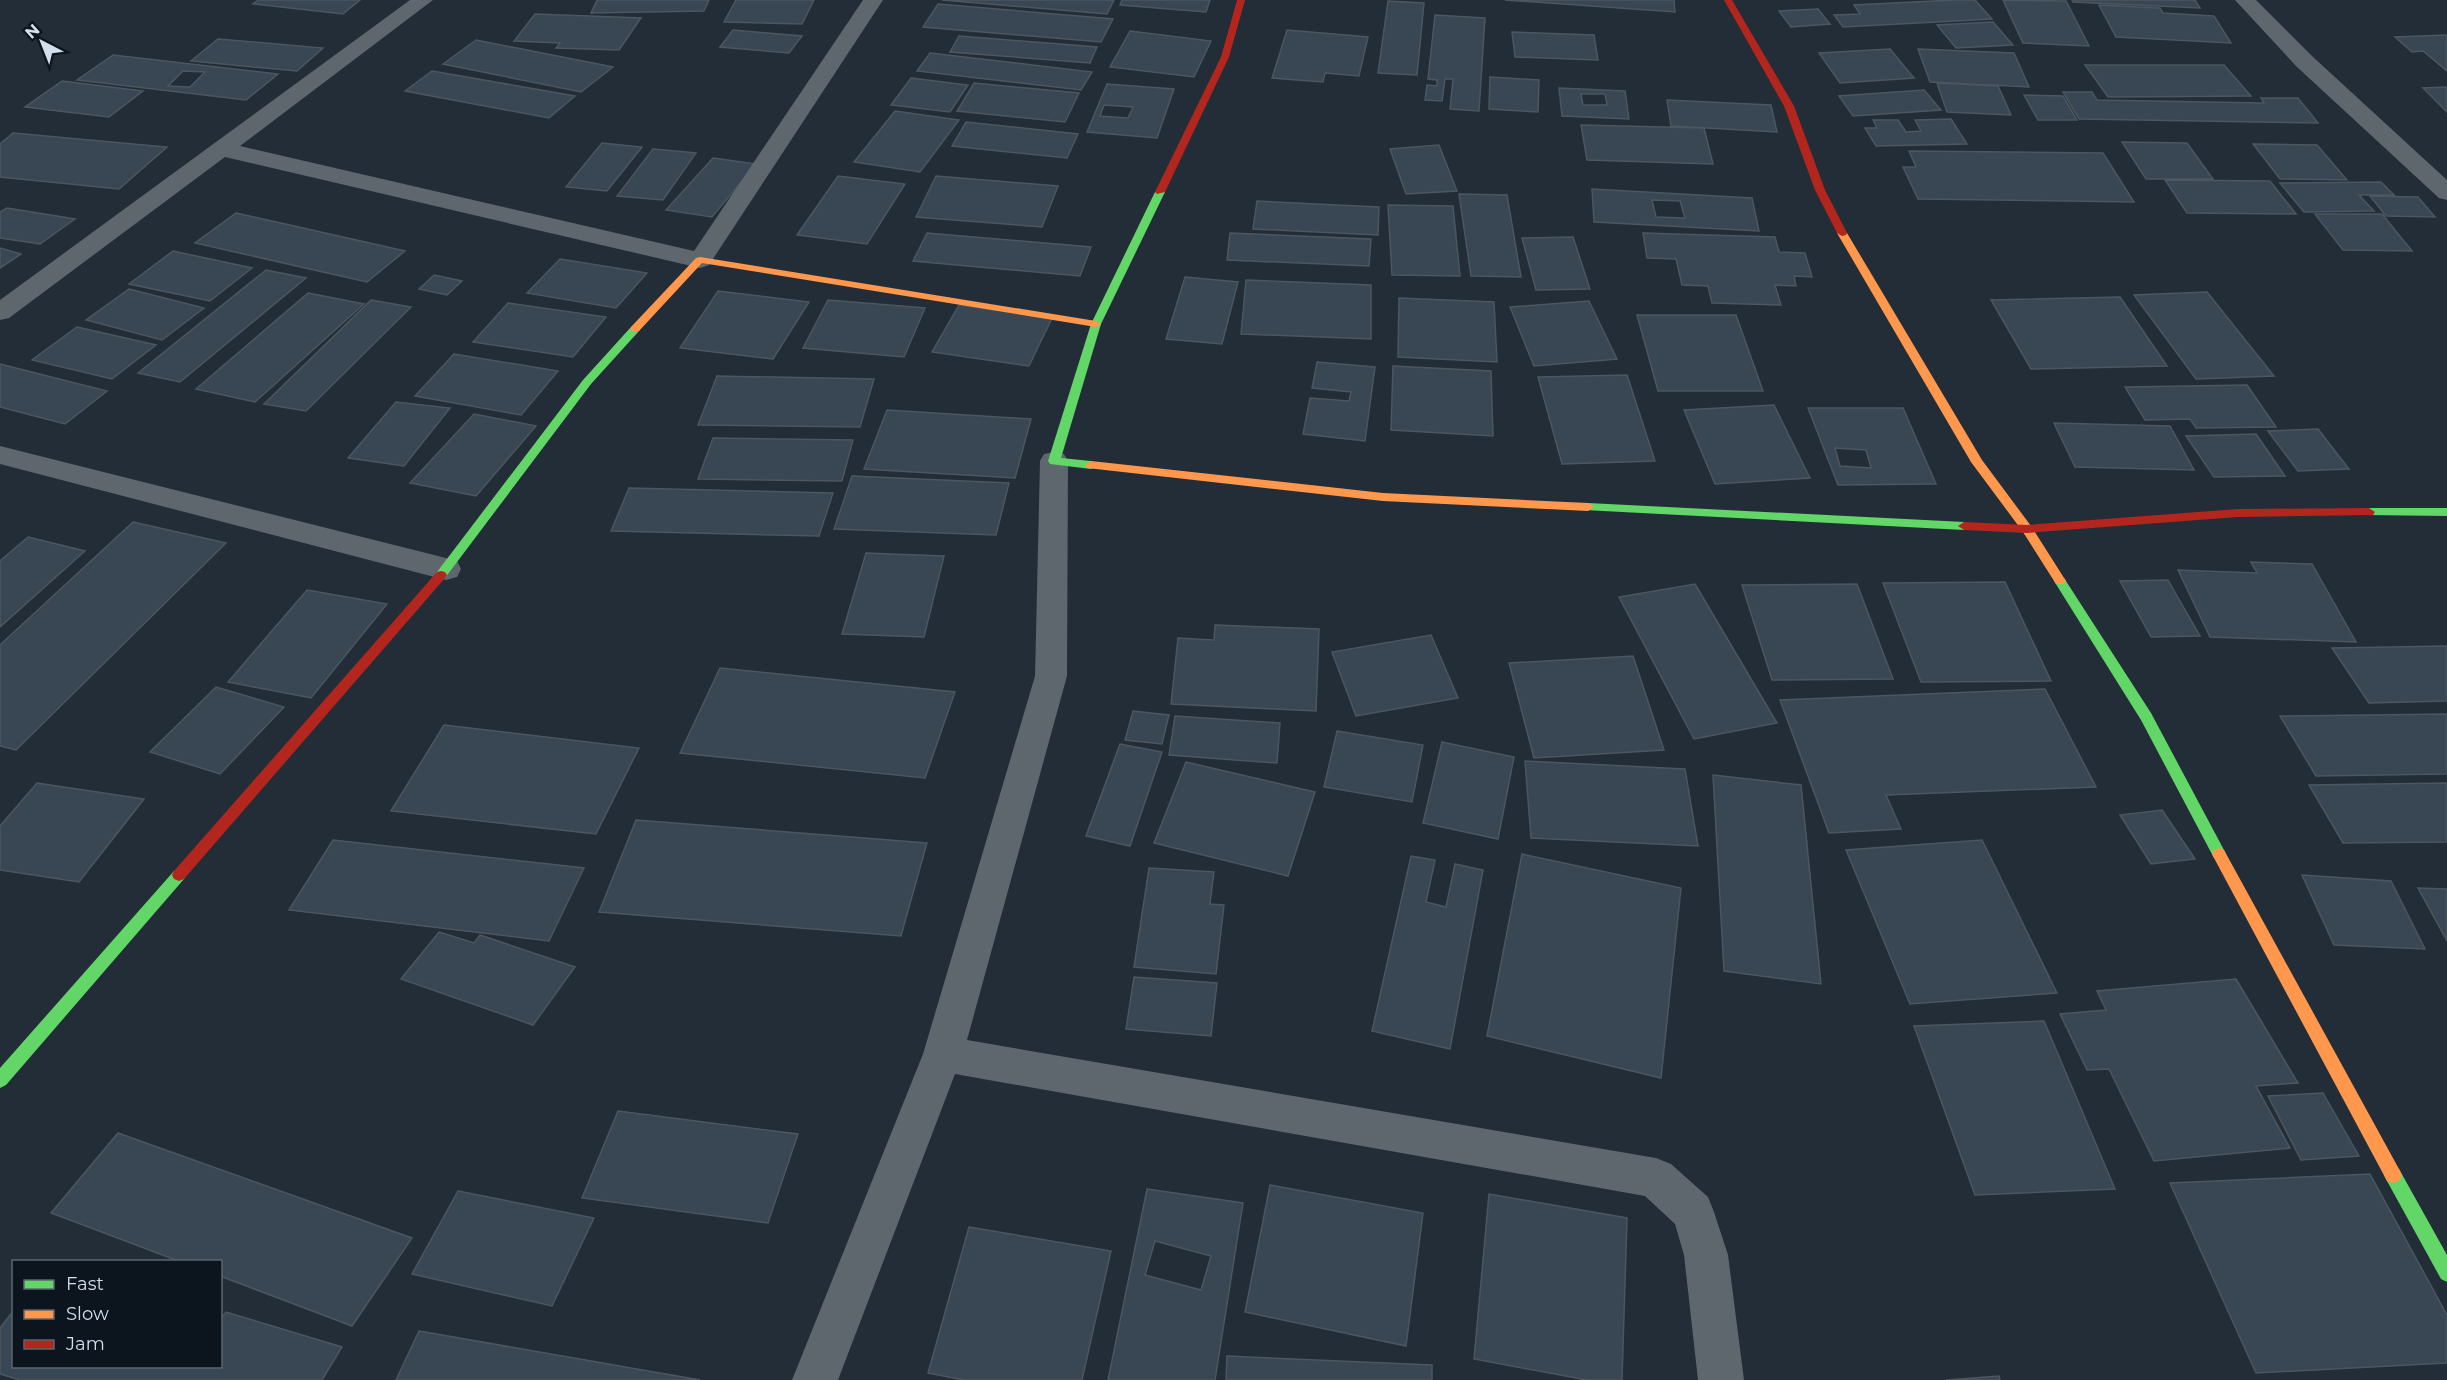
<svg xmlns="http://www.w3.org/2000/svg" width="2447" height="1380" viewBox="0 0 2447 1380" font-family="Montserrat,sans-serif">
<rect width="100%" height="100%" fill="#222d38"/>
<!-- building -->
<path fill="#394755" stroke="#4c565e" stroke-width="1.5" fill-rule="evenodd" d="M258,0h102l-17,14 -90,-10z
M597,0h112l-5,11 -113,2z
M736,0h78l-12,24 -78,-2z
M942,0h172l-7,14z
M1122,0h88l-4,12 -86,-7z
M1505,0h169l1,12z
M1954,0h21l17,19 -149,8 -9,-12 26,-1 -6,-9z
M2003,0l63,1 23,45 -66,-3z
M2072,0h123l5,8 -127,-6z
M1388,1l36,2 -7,72 -39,-2z
M938,4l175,15 -12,23 -178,-15z
M2099,5l61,3 3,5 51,3 17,27 -115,-6z
M1818,9l12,15 -39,3 -12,-16z
M535,14l106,4 -22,32 -63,-2 4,-5 -46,-2z
M1435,15l50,3 -6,93 -29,-2 3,-30h-8l-3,22 -17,-1 2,-15 10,1v-6l-9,-1z
M1993,22l20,23 -57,3 -19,-23z
M733,30l69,6 -13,17 -69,-6z
M1287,30l81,7 -9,39 -34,-3 -2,9 -51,-4z
M1130,31l81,10 -17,36 -84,-10z
M1512,32l82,3 4,25 -83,-3z
M2447,35v36l-24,-20 -11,1 -17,-15z
M959,36l138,11 -7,16 -140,-11z
M218,39l105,9 -26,23 -106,-10z
M476,40l137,27 -32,25 -138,-28z
M1890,49l24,29 -74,5 -21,-30z
M1918,49l96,4 15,34 -99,-5z
M930,53l162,19 -11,18 -164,-19z
M113,55l165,19 -32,26 -169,-20zM183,71l22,1 -15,15 -22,-1z
M2085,65h139l27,31 -143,1z
M432,71l143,25 -26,22 -144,-27z
M1490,77l49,3 -1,32 -49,-3z
M911,78l57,7 -18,27 -59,-7z
M62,81l81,10 -34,26 -84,-10z
M974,83l105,10 -14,29 -108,-11z
M1937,83l61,3 13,29 -64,-3z
M1107,84l67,5 -17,49 -70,-6zM1104,105l29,2 -5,11 -28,-2z
M2447,87v25l-24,-24z
M1559,88l66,3 4,28 -67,-3zM1581,94h24l2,11h-24z
M1924,90l17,20 -88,6 -14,-20z
M2063,92h29l5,8 167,3 -3,-5h37l20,25 -239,-4z
M2024,95l39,1 14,24h-39z
M1667,100l104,5 6,27 -106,-6z
M895,111l64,9 -39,52 -66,-10z
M1951,119l16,25 -91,2 -11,-18h12l-4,-8h25l8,12 15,-1 -6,-11z
M966,122l112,12 -11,24 -115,-12z
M1581,125l123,3 9,36 -126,-4z
M13,133l154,14 -48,42 -119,-12v-33z
M2122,142l65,1 26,36h-67z
M602,143l40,4 -35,44 -41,-4z
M2253,144l64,1 30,35 -67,-1z
M1439,145l18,46 -51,3 -16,-45z
M653,149l43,4 -33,47 -46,-4z
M1909,151l194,2 31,49 -216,-3 -15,-32h13z
M713,158l43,6 -44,53 -46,-7z
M838,176l67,8 -38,60 -70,-9z
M936,176l122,10 -16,41 -126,-10z
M2165,180l105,1 26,33 -109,-1z
M2381,182l13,13h-35l15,16 -70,1 -24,-29z
M1592,189l160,9 7,33 -165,-9zM1652,200l28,1 5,17 -29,-1z
M1459,194l48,1 14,82 -50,-1z
M2370,196l48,1 17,20 -49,-1z
M1257,201l122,6 -1,28 -125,-6z
M1388,205l65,1 7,70 -68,-1z
M7,208l68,11 -35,25 -40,-6v-26z
M236,213l169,38 -38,31 -172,-39z
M2315,214h67l30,37 -69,-1z
M927,233l164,14 -11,29 -167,-15z
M1230,233l141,6 -2,27 -142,-6z
M1643,233l132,4 4,15 26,1 7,24 -18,-1 2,10 -21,-1 6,20 -69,-2 -4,-17 -26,-1 -6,-26 -29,-1z
M1573,237l17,52 -54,1 -14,-52z
M0,248l21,6 -21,14z
M173,251l79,17 -42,33 -81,-17z
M560,259l87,14 -31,35 -89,-15z
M266,270l40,8 -126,104 -42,-9z
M434,275l28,6 -15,14 -28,-6z
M1185,277l53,5 -16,62 -56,-5z
M1246,280l125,5v54l-130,-5z
M129,289l75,19 -42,32 -76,-20z
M718,291l91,11 -36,57 -93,-11z
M2207,292l67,84 -78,3 -62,-84z
M308,293l56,11 -109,98 -59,-13z
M2120,297l47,69 -136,3 -40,-69z
M1399,298l95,4 3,60 -99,-5z
M371,300l40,7 -105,104 -42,-7z
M828,300l97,8 -21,49 -101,-9z
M1589,301l28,58 -83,7 -24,-59z
M508,303l98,14 -33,40 -100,-15z
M959,305l93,13 -23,48 -97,-14z
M1637,315h99l27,76h-105z
M77,327l79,18 -44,34 -80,-19z
M454,354l104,17 -37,44 -106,-19z
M1317,362l58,5 -10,74 -62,-7 7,-36 39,3 2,-9 -39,-4z
M0,364l107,27 -42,33 -65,-17z
M1393,366l98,5 2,65 -102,-6z
M1627,375l28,86 -93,3 -24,-87z
M717,376l157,3 -14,48 -162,-2z
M2247,385l29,42 -80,1 -6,-9 -45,1 -20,-33z
M396,402l54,6 -46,58 -56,-8z
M1774,405l36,73 -95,6 -31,-74z
M1808,408h95l33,76 -98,1zM1835,448l31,2 5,18 -31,-2z
M887,410l144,9 -16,59 -151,-9z
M474,414l62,12 -60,70 -66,-13z
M2054,423l116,3 24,44 -119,-3z
M2318,429l31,40 -51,2 -30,-40z
M2256,434l29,42 -71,1 -28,-41z
M713,438l140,2 -11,41 -144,-2z
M852,476l157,7 -13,52 -162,-6z
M629,488l204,5 -14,43 -208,-5z
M133,522l93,21 -210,207 -16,-4v-101z
M28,537l57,14 -85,76v-66z
M866,553l78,3 -20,81 -82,-3z
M2251,562l61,2 44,78 -146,-5 -32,-67 79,3z
M2168,580l32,56 -49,1 -31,-56z
M2005,582l46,99 -130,1 -38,-99z
M1695,584l82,139 -83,16 -75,-142z
M1857,584l36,95 -121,1 -30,-95z
M307,590l80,14 -76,94 -83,-16z
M1215,625l104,4 -3,82 -145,-7 7,-66 36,2z
M1431,635l27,63 -102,18 -24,-64z
M2447,646v55l-78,2 -37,-55z
M1633,656l31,94 -130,8 -25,-95z
M720,668l235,24 -30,86 -245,-25z
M216,687l68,20 -64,67 -70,-22z
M2045,689l51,98 -210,8 15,34 -72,4 -49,-133z
M1133,711l36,4 -7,29 -37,-4z
M2447,714v60l-131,2 -36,-60z
M1175,716l105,7 -3,40 -108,-8z
M444,725l195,23 -43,86 -205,-23z
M1337,731l86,14 -11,57 -88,-15z
M1442,742l72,15 -16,82 -75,-16z
M1120,744l42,8 -32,94 -44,-10z
M1525,761l160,8 13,77 -167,-8z
M1186,762l129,30 -27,84 -134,-33z
M1713,775l88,10 20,199 -97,-13z
M37,783l107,16 -65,83 -79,-12v-44z
M2447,783v59l-104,1 -34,-58z
M2162,810l33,49 -44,5 -31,-49z
M636,820l291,23 -26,93 -302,-24z
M333,840l251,28 -35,73 -260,-31z
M1982,840l75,153 -147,11 -64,-154z
M1522,854l159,34 -20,190 -174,-42z
M1411,856l24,4 -9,42 20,5 9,-43 28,6 -33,179 -78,-18z
M1149,868l65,4 -4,32 14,1 -8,69 -82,-7z
M2302,875l89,6 34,68 -91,-4z
M2418,888l29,1v52z
M439,932l35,11 6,-8 95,32 -42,58 -132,-46z
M1134,977l83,6 -6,53 -85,-7z
M2236,979l62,104 -42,3 34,62 -136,13 -45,-92 -22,1 -27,-56 46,-4 -9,-19z
M2044,1021l71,168 -140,6 -61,-169z
M2323,1093l36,63 -58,4 -33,-64z
M618,1111l180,23 -30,89 -186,-25z
M118,1133l294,105 -60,88 -132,-50v-14h-39l-130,-49z
M2370,1174l77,141v48l-191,10 -86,-190z
M1270,1185l153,28 -17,133 -161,-34z
M1147,1189l96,14 -28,177h-107zM1155,1241l56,15 -10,34 -56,-15z
M458,1191l136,27 -42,88 -140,-32z
M1489,1194l138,24 -5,162h-35l-113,-21z
M969,1227l142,24 -29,129h-118l-36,-7z
M14,1310v56h206v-46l6,-8 116,35 -20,33h-302l-20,-6v-46z
M419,1331l281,49h-304z
M1227,1356l205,9v15h-206z
M1999,1376l1,4h-54z"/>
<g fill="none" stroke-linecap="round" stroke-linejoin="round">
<!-- street -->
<path fill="#5e666e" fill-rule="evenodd" d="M410,0h23l-193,146 454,105 169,-251h20l-174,265 -9,3 -475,-111 -216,161 -9,2v-20z
M2235,0h21l56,56 135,124v20l-8,-2 -143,-132z
M0,446l446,112 11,3 4,8 -4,8 -11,3 -446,-116z
M1054,452l10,2 4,7 -1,215 -100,364 689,118 15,6 37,33 6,15 14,43 16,125h-46l-14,-125 -9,-31 -30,-28 -690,-122 -117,306h-46l131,-326 112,-378 5,-215 4,-7z"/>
<!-- fast -->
<path fill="#63d668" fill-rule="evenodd" d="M1160,189l5,3 -64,132 -40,134 30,3 6,4 -6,4 -41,-5 -2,-3 43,-137 64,-132z
M635,326l5,3 -1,2 -48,53 -146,194h-8l-2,-3 2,-3 146,-192 48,-53z
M1588,503l376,19 6,4 -6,4 -380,-20 -2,-3z
M2369,508h78v8l-82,-1 -2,-3z
M2060,577l4,1 87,135 73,137 2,4 -2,4 -5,2 -5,-2 -73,-138 -87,-139z
M179,869l5,2 2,4 -2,4 -178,206 -6,3v-20l174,-197z
M2393,1167l6,2 48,86v27l-6,-3 -54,-98 -3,-6 3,-6z"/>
<!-- slow -->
<path fill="#ff974d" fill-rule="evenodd" d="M1842,230l5,3 135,227 49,66 35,55 -2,3h-8l-33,-52 -52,-70 -134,-229z
M700,257l396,64 5,3 -5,3 -394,-64 -63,68h-8v-4l65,-69z
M1091,461l292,32 205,10 6,4 -6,4 -205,-10 -296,-33 -2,-3z
M2219,848l5,2 175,319 3,6 -3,6 -6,2 -6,-2 -173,-323 -2,-4 2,-4z"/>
<!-- jam -->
<path fill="#b3261e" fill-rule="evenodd" d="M1237,0h8l-16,57 -64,135 -8,2 -2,-2 66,-135z
M1724,0h8l62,106 31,84 22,43 -1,2 -4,1 -5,-3 -22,-43 -31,-84z
M2369,508l6,4 -2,3 -135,2 -211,16 -63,-3 -6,-4 6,-4 63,3 211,-16z
M441,571l4,1 2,3 -2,3 -261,301 -5,2 -5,-2 -2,-4 2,-4 263,-299z"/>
</g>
<!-- legend -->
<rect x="12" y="1260" width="210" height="108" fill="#0c151d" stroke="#5b6670" stroke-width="1.5"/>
<rect x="24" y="1280" width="30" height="9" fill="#63d668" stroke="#5b6670" stroke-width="1.5"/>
<text x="66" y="1290" font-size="18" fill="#d2dfec">Fast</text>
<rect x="24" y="1310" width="30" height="9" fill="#ff974d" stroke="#5b6670" stroke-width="1.5"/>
<text x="66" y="1320" font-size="18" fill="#d2dfec">Slow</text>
<rect x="24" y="1340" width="30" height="9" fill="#b3261e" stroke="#5b6670" stroke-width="1.5"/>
<text x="66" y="1350" font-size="18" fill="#d2dfec">Jam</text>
<!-- north arrow -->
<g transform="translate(42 42) rotate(318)" stroke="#0c151d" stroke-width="4.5" paint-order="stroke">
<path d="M0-4.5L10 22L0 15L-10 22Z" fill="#d2dfec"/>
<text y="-9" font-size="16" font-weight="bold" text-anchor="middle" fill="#d2dfec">N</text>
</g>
</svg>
